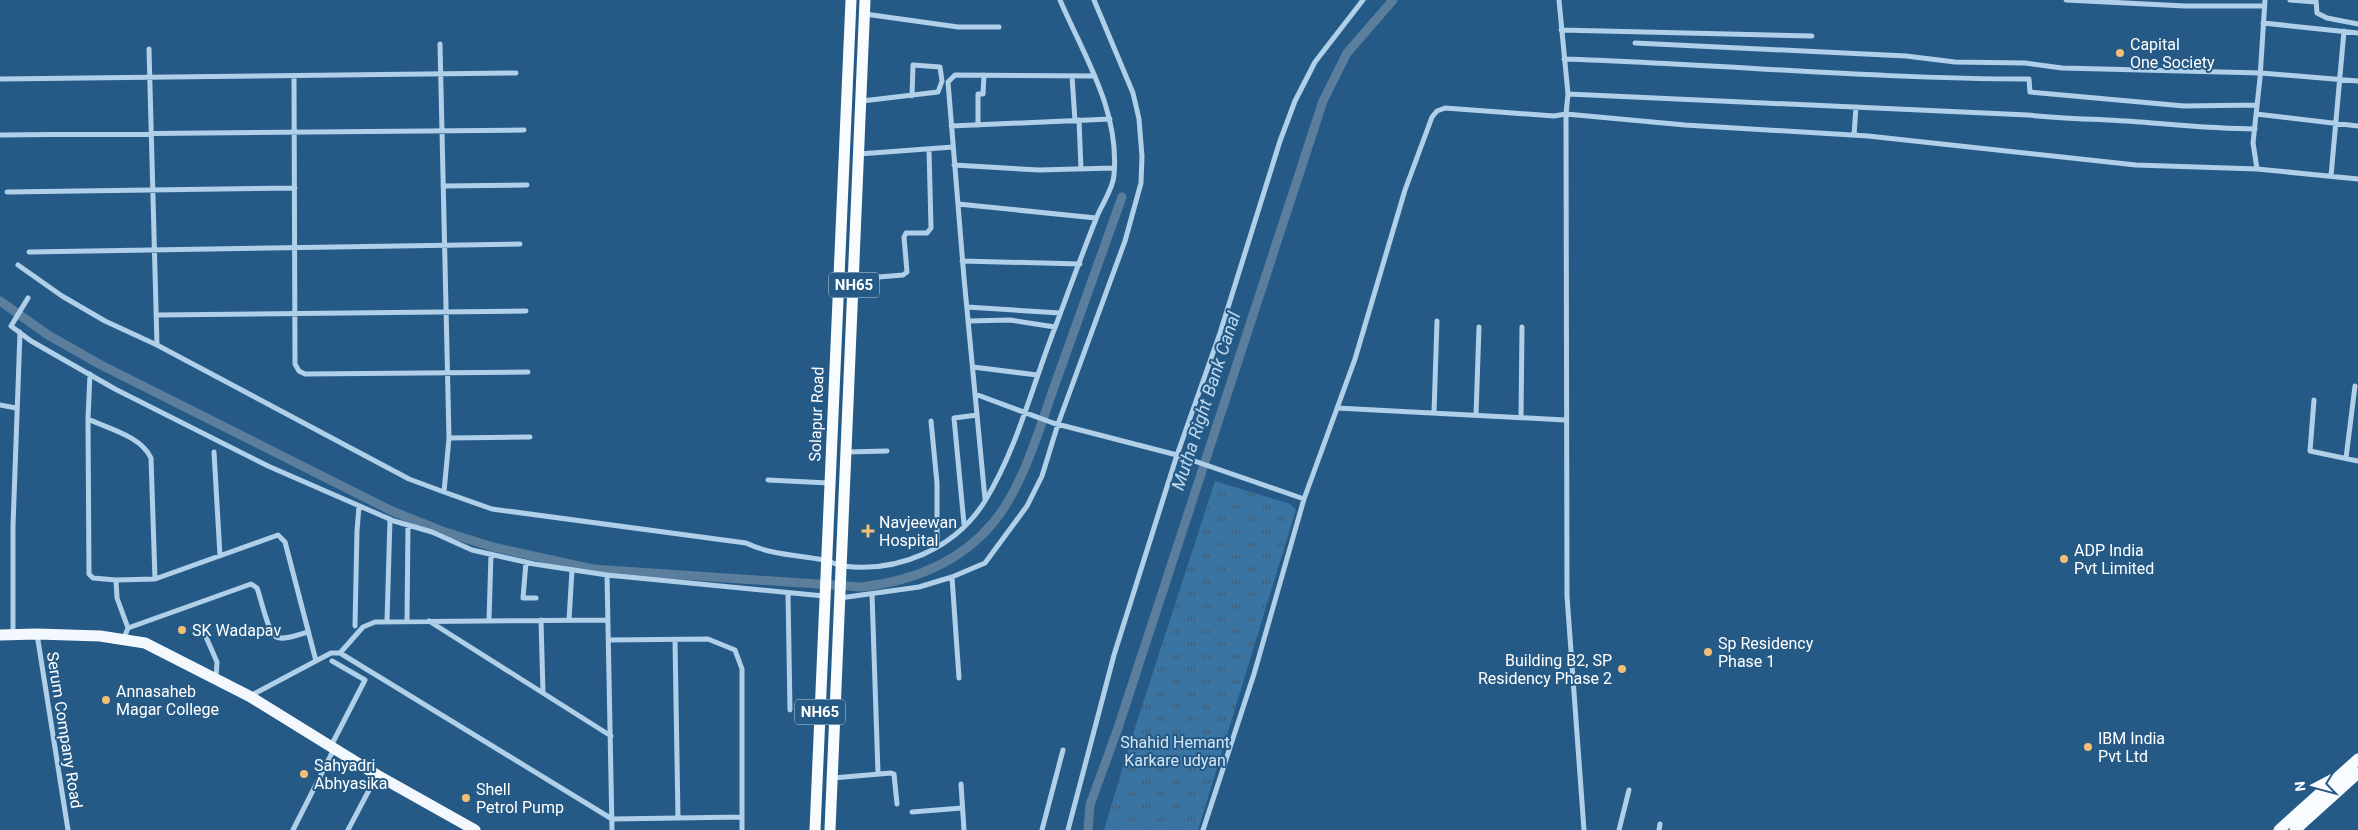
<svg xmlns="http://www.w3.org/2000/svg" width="2358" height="830" viewBox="0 0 2358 830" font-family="Roboto,sans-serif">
<defs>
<pattern id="grass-tufts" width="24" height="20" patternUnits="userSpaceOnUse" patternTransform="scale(1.25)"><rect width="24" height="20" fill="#3a74a2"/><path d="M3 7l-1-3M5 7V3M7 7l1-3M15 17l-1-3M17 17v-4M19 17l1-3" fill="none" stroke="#445e73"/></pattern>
</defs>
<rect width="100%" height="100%" fill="#265a86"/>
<!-- grass -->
<path fill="url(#grass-tufts)" d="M1215,481l75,23 6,5 -98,321h-94l27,-90z"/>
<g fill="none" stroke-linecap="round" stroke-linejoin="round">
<!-- canal -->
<path stroke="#5a7e9c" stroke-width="9" d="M0,301l48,34 53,30 291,146 50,20 51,16 100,22 269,18c50,-6 97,-24 130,-63 30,-35 46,-91 61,-134 23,-65 46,-129 69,-193
M1088,830l2,-25 28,-77 205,-627 24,-48 46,-53"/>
<!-- minor -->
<path stroke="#b0cfe8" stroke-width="5" d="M2066,0l119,6h79
M2290,0l26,2
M2316,0l1,13 10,5 31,6
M865,14l93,13h41
M2263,23l95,10
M1561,30l251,6
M1635,43l271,13 49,6 70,1 37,5 199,5 97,8
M440,44l9,394 -5,54
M149,49l8,296
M1564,59c155,5 310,20 465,20l1,13 154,14 73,-1
M294,76l1,288 4,7 6,3 223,-2
M1072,76l3,45
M0,79l516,-6
M1568,94l460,21c37,4 74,4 112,7 38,3 76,7 115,7
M862,101l76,-9 4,-11 -2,-14 -27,-2 -1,31
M2256,114l102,12
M1079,120l2,49
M978,125v-31h5l1,-19
M951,126l159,-7
M0,135l524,-5
M1854,135l2,-28
M859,154l94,-7
M954,165l85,5 75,-2
M2257,169l-4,-26 7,-65 5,-78
M2331,176l13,-145
M443,186l84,-1
M7,192l288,-4
M958,204l138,14
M29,252l491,-8
M962,261l118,3
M18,265l44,31 43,25 52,24 252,134 35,13 48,17 254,34c25,12 51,12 78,17 6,1 12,5 19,6 55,7 112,-17 142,-65 33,-54 48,-118 71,-176 13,-35 26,-71 40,-106 5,-14 17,-29 18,-44 6,-64 -30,-119 -54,-175
M854,279l49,-4 4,-3 -3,-35 2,-4h21l4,-5 -2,-79
M28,298l-17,28 20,15 84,48 153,77 126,55 38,11 40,18 62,14 73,11 217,21
M967,307l93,6
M157,315l369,-4
M969,321l41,-1 45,7
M973,367l64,8
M90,374l-2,45 1,155 4,4 23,2 39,-1 123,-44 7,7 31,119
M975,394l78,29 124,32 127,44
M2314,400l-4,51 48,10
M0,405l16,3
M1337,408l228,12
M1434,413l3,-92
M1476,415l3,-88
M1521,417l1,-90
M88,419c21,10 53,17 63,39l4,121
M931,421l6,62v64
M449,438l81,-1
M214,452l6,104
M847,452l40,-1
M2346,458l9,-72
M768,480l61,3
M985,499l-21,-221 -16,-196 7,-7 140,1
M964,524l-10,-106 23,-3
M526,562l-3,36h13
M607,575l5,255
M952,577l7,101
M116,580l1,18 11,30
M788,593l2,117
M872,594l6,179
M840,598l79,-11 33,-10 33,-14 42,-57 15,-30 16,-52 67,-183 16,-58 1,-27 -3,-37 -6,-26 -39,-93
M489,620l2,-66
M541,620l2,73
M569,620l3,-50
M387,621l3,-102
M407,621l1,-96
M429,621l182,115
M355,626l2,-95 2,-25
M203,630l14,32 -1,16
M13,634v-108l7,-194
M37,634l31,196
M124,638l4,-10 123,-44 6,4c4,10 11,45 19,49 8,4 24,-3 32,-5
M609,640l99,-1 27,11 7,19v161
M675,640l3,178
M340,653l23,-26 12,-5 231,-2
M250,696l81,-43h9l272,166 130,-2
M331,746l34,-66 -33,-19
M833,778l58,-5 3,1 3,30
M961,784l3,46
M912,812l50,-4
M293,830l41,-81
M348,830l29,-55
M1042,830l21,-80
M1068,830l46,-175 63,-200 43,-122 60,-192 15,-40 20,-39 48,-62
M1203,830l51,-156 50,-175 51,-140 50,-169 27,-73 5,-6 8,-3 109,8 12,-2 2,-20 -9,-94
M1584,830l-17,-234 -1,-482 119,11 183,11 268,29 121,4 101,10
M1619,830l10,-40
M1659,830l1,-6"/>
<!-- primary -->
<path stroke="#f3f8fe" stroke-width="11" d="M0,635l37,-1 63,2 45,7 104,53 128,79 98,55"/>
<!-- trunk -->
<path stroke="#f9fcfe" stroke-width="11" d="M815,830l36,-830
M830,830l35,-830
M2279,830l79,-71
M2295,830l63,-57"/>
</g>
<!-- markers -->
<g fill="#f1c075" stroke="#265a86" stroke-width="2">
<circle cx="2120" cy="53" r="5"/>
<path d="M865.5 523.5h5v5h5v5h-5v5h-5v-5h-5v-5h5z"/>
<circle cx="2064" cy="559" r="5"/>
<circle cx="182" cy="630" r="5"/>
<circle cx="1708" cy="652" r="5"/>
<circle cx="1622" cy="669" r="5"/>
<circle cx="106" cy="700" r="5"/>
<circle cx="2088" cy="747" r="5"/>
<circle cx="304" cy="774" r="5"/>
<circle cx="466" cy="798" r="5"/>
</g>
<g text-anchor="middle" stroke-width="4" stroke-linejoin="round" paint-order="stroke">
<!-- shield labels -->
<g fill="#265a86" stroke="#becedb" stroke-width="1">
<rect x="829" y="272.5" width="50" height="25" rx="4"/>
<rect x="795" y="699.5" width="50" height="25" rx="4"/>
</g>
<g font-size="15" font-weight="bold" fill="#fff">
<text x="854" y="290">NH65</text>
<text x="820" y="717">NH65</text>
</g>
<!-- poi labels -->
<g font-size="16" fill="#fff" stroke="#265a86" text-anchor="start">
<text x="2130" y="50">Capital<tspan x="2130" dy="18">One Society</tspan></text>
<text x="879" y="528">Navjeewan<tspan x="879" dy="18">Hospital</tspan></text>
<text x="2074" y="556">ADP India<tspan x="2074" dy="18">Pvt Limited</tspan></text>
<text x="192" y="636">SK Wadapav</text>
<text x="1718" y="649">Sp Residency<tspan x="1718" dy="18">Phase 1</tspan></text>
<text x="1612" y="666" text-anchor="end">Building B2, SP<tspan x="1612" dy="18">Residency Phase 2</tspan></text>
<text x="116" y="697">Annasaheb<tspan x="116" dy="18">Magar College</tspan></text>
<text x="2098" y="744">IBM India<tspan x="2098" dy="18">Pvt Ltd</tspan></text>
<text x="314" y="771">Sahyadri<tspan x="314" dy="18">Abhyasika</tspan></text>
<text x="476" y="795">Shell<tspan x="476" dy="18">Petrol Pump</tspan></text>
</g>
<!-- street labels -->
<g font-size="16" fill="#fff" stroke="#265a86">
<text transform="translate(816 414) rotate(-88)" y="6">Solapur Road</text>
<text transform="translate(65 730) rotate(81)" y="6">Serum Company Road</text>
</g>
<!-- park labels -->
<g font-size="16" fill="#d4e7f6" stroke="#265a86">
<text x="1175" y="748">Shahid Hemant<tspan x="1175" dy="18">Karkare udyan</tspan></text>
</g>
<!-- water labels -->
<g font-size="18" font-style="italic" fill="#bcd9ef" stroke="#265a86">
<text transform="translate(1206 401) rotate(-72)" y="6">Mutha Right Bank Canal</text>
</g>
</g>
<!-- north arrow -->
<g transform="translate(2313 785) rotate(264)" stroke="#265a86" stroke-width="4" paint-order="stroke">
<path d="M0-4L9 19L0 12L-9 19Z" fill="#ffffff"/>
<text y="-8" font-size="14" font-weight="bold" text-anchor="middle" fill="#ffffff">N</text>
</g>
</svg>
